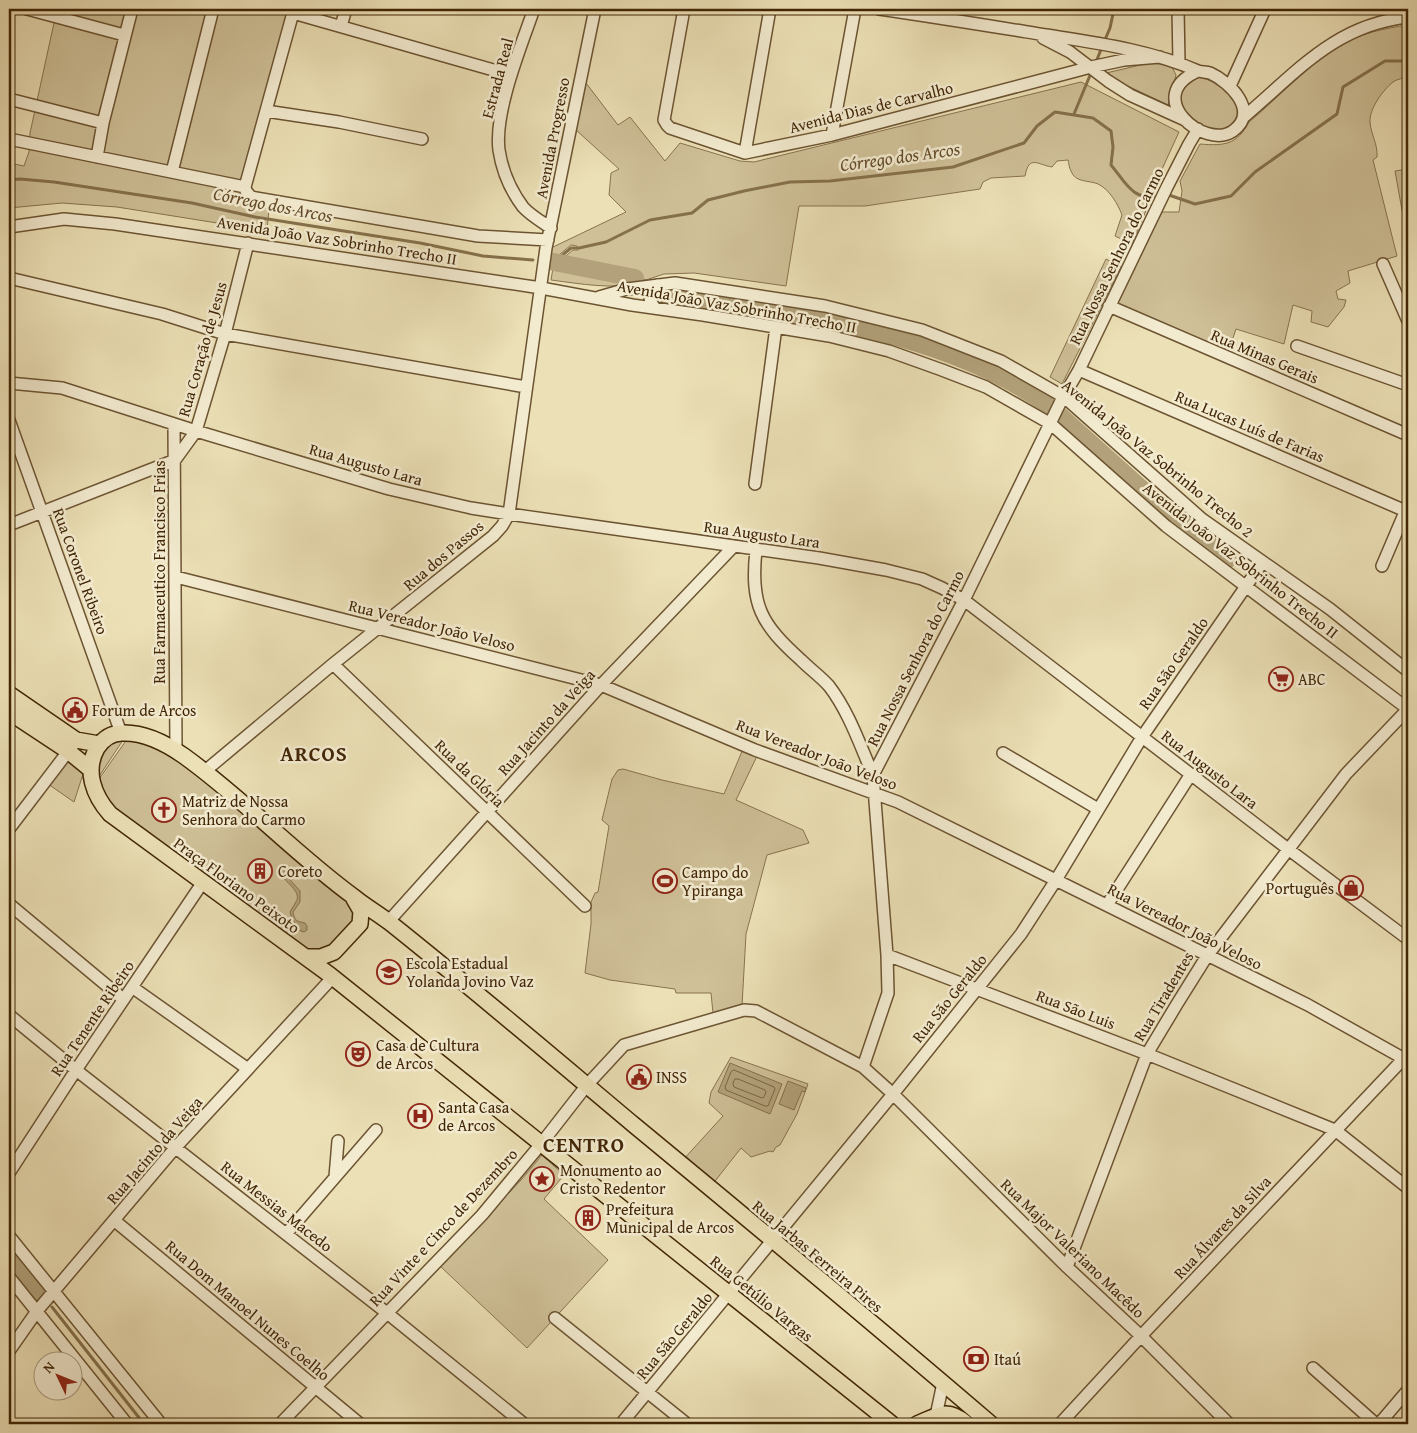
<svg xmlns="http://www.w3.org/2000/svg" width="1417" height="1433" viewBox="0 0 1417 1433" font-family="'Gentium Book Plus',serif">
<rect width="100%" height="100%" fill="#ece0b6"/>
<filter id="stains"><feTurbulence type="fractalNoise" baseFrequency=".004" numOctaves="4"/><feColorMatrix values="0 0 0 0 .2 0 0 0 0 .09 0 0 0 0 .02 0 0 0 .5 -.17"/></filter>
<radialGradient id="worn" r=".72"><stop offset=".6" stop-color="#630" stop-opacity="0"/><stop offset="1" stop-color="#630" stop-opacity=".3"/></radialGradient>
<!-- green -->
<path fill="#cfc098" stroke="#88734f" d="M57,9h235l-53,194 30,6 -2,22 -150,-24 -55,-4 -53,5v-45l15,3 5,-14 1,-19z
M1408,25v52c-4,1 -11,2 -15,5 -10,8 -24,27 -23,40 1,13 8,22 7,35l-4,3 24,96 -49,15 2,12 -14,8 2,8 8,1 -2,7 -16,20 -17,-5 1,-11 -19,-6 -9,39 -48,-15 -8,24 -114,-49 48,-92h17l3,-21 -2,-10 20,-37c24,2 37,1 49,-22 29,-24 58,-56 89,-76 19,-12 48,-18 70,-21z
M1149,63l22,2 5,10 -8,30 -59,-28 -3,-4z
M1196,76c23,6 57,23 36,50l-17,6c-25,-12 -51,-33 -19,-56z
M1081,82l98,50 -27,59 -7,22 -13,31 -17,-8 7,-21c-4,-11 -13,-26 -24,-31 -9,-4 -23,-1 -27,-13 -2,-3 -2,-8 -3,-11l-11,1 -5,6c-14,-2 -23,-13 -27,9l-34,2 -8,4 -3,7 -115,17h-66l-13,80 -92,-13 -30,1 -18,6c-26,-14 -55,-16 -84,-21l11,-9h5l-1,-4 -6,-1 -12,10h-9l1,-7 75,-36 -17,-17 2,-22 8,-4 -43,-39 10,-47 32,42 12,-8 35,44 15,-18 60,18 14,1z
M1408,169v75l-13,-73z
M1106,259l15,8 -59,117 -12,-7z
M553,268l79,12 8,4c-30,5 -59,0 -89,-4z
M127,734l-33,50 7,-39z
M130,735l29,7 192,155 8,19 -26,35 -20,6 -193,-136 -26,-35z
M743,749l15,5 -22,46 67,30 6,13 -42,12 -21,79 -4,72 -29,7 -2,-20h-35l-1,-4 -65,-9 -25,-7 6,-49v-22l4,-9 3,-1 11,-66 -7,-6 10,-41 6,-9 5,-1 39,11 62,14z
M66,759l18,12 -10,31 -26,-18z
M731,1057l77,27 -11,30 -17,31 -4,2 -3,5 -3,-1 -19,6 -10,-9 -29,37 -29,-25 40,-44 -14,-13 2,-11z
M542,1155l22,20 -20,24 64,61 -81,88 -87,-82 82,-87z"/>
<!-- water -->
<path fill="#b2a17a" stroke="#85704c" d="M283,863l2,2v9l15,17v11l-7,10c2,10 4,9 12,11l2,3v4l-3,2 -6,-2c-2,-6 -7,-11 -8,-18 2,-4 5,-8 7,-12 3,-9 -11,-18 -16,-25z
M730,1063l52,21 -12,30 -52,-22z
M788,1081l18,7 -1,4 -3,-1 -8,19 -15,-6z"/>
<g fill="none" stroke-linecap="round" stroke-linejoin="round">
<!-- shore -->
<path stroke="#7a6440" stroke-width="1" d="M734,1070l40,17 1,2 -7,17h-3l-39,-16 -1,-3 6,-15z
M735,1079h3l27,11 1,2 -2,5 -2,1 -28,-11 -1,-3z"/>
<!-- stream -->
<path stroke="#85704c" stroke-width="3" d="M1104,42l6,-14 4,-19
M1096,62l6,-15
M1074,114l17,-41
M9,180l11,-1 34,3 138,21 63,14 165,26 63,13 50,4
M1166,194l29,10 36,-8 24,-24 82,-58 6,-27 42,-26h23
M554,262l17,-14h8l27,-6 44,-22 42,-7 16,-13 36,-9 46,-9 40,-1 123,-14 71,-24 13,-17 18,-14 38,6 18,13 2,16 -2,18c16,19 21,36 49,31
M52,1307l92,117"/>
<!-- river -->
<path stroke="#b2a17a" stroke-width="18" d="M554,262l81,16
M666,295c127,18 276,35 382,110l117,105 63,49
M9,1255l30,37"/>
<defs>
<path id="minor" d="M27,9l97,26
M294,9l-49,178 1,4 5,6 227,39 70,4
M534,9c-13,37 -40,103 -35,141 3,20 12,41 24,57 7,8 19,15 28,21
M684,9l-20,111 3,5 3,3 75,25 87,-18 259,-68 33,-7 36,-3
M879,9c56,8 111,17 167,26 51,8 104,15 152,36
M1178,9l1,54
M9,12v-3
M293,13l218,62
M341,26l5,-17
M1043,38l27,14 38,29 22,14 53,24
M1198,71c4,1 8,1 12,2 20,9 50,39 23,58 -29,20 -92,-35 -35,-60z
M1230,86l35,-77
M9,99l94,24
M266,111l73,11 83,17
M1245,116c53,-45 90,-91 163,-99
M832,135l23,-126
M9,139l236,48
M745,153l25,-144
M97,157l6,-34 29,-114
M172,172l41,-163
M9,227l55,-8 51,5 426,64 91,17 71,10 126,21 60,15 53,19 44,17 65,37 115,102 242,183
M1383,264l25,57
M9,278l153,36 63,20 301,53
M599,297l28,-8 48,-6 150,23 97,24 79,31 63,36 138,122 128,90 78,62
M1109,306l299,129
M655,308c-7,-8 -7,-17 2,-23
M1297,346l111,39
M1079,370l329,142
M9,383l53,5 134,43 193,58 82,19 38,6 310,44 67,12 36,9 20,9 22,12 324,249 120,90
M9,420l112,313
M174,424l2,326
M755,484l21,-157
M9,525l166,-65 21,-29 29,-97 23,-91
M756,550c-6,55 5,74 45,110 9,9 20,17 28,26 20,26 31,59 44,89
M1382,566l26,-61
M176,577l425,108 154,65 143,52 410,203 100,56
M333,664l252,242
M1003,753l95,56
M205,771l128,-107 160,-128 9,-10 7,-12 37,-266 49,-239
M9,829l64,-84
M9,904l114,95
M1107,905l84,-131
M388,922l213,-237 132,-138
M887,955l260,99 188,76 73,58
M132,987l116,82
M9,1015l67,55 311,243 137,111
M863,1067l25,-74 -1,-38 -14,-180 91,-175 97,-199 18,-31 88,-183 22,-43 9,-15
M9,1173l67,-103 127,-188
M335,1177l3,-36
M115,1221l245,203
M286,1234l90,-104
M9,1236l152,188
M1067,1267l80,-213 30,-50 30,-48 139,-182 62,-65
M9,1277l118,147
M555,1318l132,106
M9,1351l28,-40 138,-163 158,-171
M1313,1368l63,56
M280,1424l202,-209 59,-71 46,-59 37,-40 120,-35 12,1 107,56 30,27 174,173 74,69 88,88
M621,1424l272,-330 128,-160 35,-54 86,-143 120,-174
M937,1424l-1,-8 7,-33
M1060,1424l81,-88 267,-282
M1379,1424l29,-34"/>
<path id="major" d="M9,694l67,46 23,4
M9,712l59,39 22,18
M307,957h14l13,-5 26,-28 1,-13 -7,-12
M892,1424l-562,-449 -220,-161c-16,-18 -26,-43 -13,-66 6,-9 14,-15 25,-15 23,-1 45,11 62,23 60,43 111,98 170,141 11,9 23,16 35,25 83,66 164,135 245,203 120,99 239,198 357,299
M917,1424c22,-9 30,-17 50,0"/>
</defs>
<!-- minor casing -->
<use href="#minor" stroke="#6c5432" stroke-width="14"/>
<!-- major casing -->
<use href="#major" stroke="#412606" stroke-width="18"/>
<!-- minor -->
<use href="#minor" stroke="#f3ebd0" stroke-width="11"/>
<!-- major -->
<use href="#major" stroke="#ece0b6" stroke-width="15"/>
</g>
<!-- icons -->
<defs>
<symbol id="supermarket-ring" viewBox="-11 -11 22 22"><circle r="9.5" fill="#f3ebd0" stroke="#8f2418" stroke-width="1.5"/><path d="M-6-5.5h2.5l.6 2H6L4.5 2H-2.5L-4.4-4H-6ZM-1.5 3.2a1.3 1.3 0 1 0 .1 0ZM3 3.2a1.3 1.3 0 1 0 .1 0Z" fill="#8f2418"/></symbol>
<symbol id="civic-ring" viewBox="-11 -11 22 22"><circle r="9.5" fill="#f3ebd0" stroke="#8f2418" stroke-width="1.5"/><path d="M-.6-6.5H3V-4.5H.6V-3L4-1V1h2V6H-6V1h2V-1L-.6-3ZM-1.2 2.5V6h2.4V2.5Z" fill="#8f2418"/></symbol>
<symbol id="church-ring" viewBox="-11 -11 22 22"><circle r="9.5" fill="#f3ebd0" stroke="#8f2418" stroke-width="1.5"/><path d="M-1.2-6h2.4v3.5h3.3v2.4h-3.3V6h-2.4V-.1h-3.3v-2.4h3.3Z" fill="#8f2418"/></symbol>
<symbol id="building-ring" viewBox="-11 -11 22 22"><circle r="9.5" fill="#f3ebd0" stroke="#8f2418" stroke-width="1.5"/><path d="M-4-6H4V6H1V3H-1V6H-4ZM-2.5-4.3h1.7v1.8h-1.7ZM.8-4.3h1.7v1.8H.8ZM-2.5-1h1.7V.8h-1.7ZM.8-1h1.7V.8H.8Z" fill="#8f2418"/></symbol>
<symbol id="stadium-ring" viewBox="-11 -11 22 22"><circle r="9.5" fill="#f3ebd0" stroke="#8f2418" stroke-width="1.5"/><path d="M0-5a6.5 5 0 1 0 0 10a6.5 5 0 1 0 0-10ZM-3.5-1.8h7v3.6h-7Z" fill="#8f2418"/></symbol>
<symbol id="shop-ring" viewBox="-11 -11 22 22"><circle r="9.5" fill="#f3ebd0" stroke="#8f2418" stroke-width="1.5"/><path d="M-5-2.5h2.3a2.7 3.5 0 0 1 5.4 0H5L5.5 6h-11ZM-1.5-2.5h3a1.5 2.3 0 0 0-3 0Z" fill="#8f2418"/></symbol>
<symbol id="school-ring" viewBox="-11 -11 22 22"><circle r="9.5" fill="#f3ebd0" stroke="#8f2418" stroke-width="1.5"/><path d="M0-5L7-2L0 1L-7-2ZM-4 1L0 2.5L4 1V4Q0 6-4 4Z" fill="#8f2418"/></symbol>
<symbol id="theatre-ring" viewBox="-11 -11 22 22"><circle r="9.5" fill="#f3ebd0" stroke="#8f2418" stroke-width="1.5"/><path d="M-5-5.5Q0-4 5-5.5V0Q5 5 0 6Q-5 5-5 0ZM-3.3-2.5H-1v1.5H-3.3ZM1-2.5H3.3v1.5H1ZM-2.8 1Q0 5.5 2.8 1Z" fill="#8f2418"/></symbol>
<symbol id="hospital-ring" viewBox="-11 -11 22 22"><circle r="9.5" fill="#f3ebd0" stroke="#8f2418" stroke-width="1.5"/><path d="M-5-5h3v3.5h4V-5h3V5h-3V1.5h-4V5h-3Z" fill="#8f2418"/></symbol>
<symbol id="sight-ring" viewBox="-11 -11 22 22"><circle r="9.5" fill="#f3ebd0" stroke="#8f2418" stroke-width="1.5"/><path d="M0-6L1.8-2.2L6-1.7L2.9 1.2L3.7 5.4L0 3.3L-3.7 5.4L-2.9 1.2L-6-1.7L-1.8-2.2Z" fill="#8f2418"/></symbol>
<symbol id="bank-ring" viewBox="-11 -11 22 22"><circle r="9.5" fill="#f3ebd0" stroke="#8f2418" stroke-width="1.5"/><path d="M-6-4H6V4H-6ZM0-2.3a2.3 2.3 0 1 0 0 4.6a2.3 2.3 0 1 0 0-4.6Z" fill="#8f2418"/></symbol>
</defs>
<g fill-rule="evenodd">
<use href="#supermarket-ring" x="1267" y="665" width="28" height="28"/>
<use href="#civic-ring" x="61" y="696" width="28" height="28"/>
<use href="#church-ring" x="150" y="796" width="28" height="28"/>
<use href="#building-ring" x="246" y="857" width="28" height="28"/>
<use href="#stadium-ring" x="651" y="867" width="28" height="28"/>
<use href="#shop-ring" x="1337" y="874" width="28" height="28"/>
<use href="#school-ring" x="375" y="958" width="28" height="28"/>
<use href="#theatre-ring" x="344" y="1040" width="28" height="28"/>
<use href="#civic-ring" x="625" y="1063" width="28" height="28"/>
<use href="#hospital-ring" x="406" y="1102" width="28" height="28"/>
<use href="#sight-ring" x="528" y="1165" width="28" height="28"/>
<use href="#building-ring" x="574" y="1204" width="28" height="28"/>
<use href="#bank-ring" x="962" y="1345" width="28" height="28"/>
</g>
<g text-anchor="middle" stroke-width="5" stroke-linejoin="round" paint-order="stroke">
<!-- street labels -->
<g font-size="16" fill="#412606" stroke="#f3ebd0">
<text transform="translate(497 78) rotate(-75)" y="6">Estrada Real</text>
<text transform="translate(871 107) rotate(-14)" y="6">Avenida Dias de Carvalho</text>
<text transform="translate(552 138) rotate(-79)" y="6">Avenida Progresso</text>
<text transform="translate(337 240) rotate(9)" y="6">Avenida João Vaz Sobrinho Trecho II</text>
<text transform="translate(1116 256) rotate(-64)" y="6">Rua Nossa Senhora do Carmo</text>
<text transform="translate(737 306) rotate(10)" y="6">Avenida João Vaz Sobrinho Trecho II</text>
<text transform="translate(202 349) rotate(-74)" y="6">Rua Coração de Jesus</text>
<text transform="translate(1265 356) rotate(23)" y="6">Rua Minas Gerais</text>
<text transform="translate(1250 426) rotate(23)" y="6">Rua Lucas Luís de Farias</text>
<text transform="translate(1158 458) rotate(39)" y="6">Avenida João Vaz Sobrinho Trecho 2</text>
<text transform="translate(366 464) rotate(16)" y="6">Rua Augusto Lara</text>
<text transform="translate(762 534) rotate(8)" y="6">Rua Augusto Lara</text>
<text transform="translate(443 555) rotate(-40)" y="6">Rua dos Passos</text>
<text transform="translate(1241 560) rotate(38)" y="6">Avenida João Vaz Sobrinho Trecho II</text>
<text transform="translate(81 571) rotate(70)" y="6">Rua Coronel Ribeiro</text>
<text transform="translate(159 572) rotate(-90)" y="6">Rua Farmaceutico Francisco Frias</text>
<text transform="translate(432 625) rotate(14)" y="6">Rua Vereador João Veloso</text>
<text transform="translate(915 658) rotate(-63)" y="6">Rua Nossa Senhora do Carmo</text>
<text transform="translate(1173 663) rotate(-55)" y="6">Rua São Geraldo</text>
<text transform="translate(546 722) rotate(-48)" y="6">Rua Jacinto da Veiga</text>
<text transform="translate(817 754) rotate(21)" y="6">Rua Vereador João Veloso</text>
<text transform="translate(1210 769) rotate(38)" y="6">Rua Augusto Lara</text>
<text transform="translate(470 773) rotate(44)" y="6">Rua da Glória</text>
<text transform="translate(237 885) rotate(36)" y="6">Praça Floriano Peixoto</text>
<text transform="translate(1185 926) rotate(27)" y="6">Rua Vereador João Veloso</text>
<text transform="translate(1163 996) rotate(-59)" y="6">Rua Tiradentes</text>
<text transform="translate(949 998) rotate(-51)" y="6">Rua São Geraldo</text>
<text transform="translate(1076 1009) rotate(21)" y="6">Rua São Luis</text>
<text transform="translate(92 1018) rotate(-56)" y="6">Rua Tenente Ribeiro</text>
<text transform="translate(154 1150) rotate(-49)" y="6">Rua Jacinto da Veiga</text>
<text transform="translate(277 1206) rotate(38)" y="6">Rua Messias Macedo</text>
<text transform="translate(443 1227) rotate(-47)" y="6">Rua Vinte e Cinco de Dezembro</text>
<text transform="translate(1222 1227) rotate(-47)" y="6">Rua Álvares da Silva</text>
<text transform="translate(1073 1248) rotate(44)" y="6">Rua Major Valeriano Macêdo</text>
<text transform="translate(818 1256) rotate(40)" y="6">Rua Jarbas Ferreira Pires</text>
<text transform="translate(762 1298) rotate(39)" y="6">Rua Getúlio Vargas</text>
<text transform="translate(248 1310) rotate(40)" y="6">Rua Dom Manoel Nunes Coelho</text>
<text transform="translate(674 1335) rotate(-50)" y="6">Rua São Geraldo</text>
</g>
<!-- poi labels -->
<g font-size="16" fill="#412606" stroke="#f3ebd0" text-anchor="start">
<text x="1298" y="685">ABC</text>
<text x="92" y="716">Forum de Arcos</text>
<text x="182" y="807">Matriz de Nossa<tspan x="182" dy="18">Senhora do Carmo</tspan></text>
<text x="278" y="877">Coreto</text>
<text x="682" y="878">Campo do<tspan x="682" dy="18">Ypiranga</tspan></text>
<text x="1334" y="894" text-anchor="end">Português</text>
<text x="406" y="969">Escola Estadual<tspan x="406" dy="18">Yolanda Jovino Vaz</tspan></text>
<text x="376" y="1051">Casa de Cultura<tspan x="376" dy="18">de Arcos</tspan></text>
<text x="656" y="1083">INSS</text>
<text x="438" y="1113">Santa Casa<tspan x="438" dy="18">de Arcos</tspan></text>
<text x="560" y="1176">Monumento ao<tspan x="560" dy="18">Cristo Redentor</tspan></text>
<text x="606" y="1215">Prefeitura<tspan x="606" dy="18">Municipal de Arcos</tspan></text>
<text x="994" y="1365">Itaú</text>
</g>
<!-- water labels -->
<g font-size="18" font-style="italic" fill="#634b29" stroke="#f3ebd0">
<text transform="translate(900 157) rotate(-8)" y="6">Córrego dos Arcos</text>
<text transform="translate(273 205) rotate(11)" y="6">Córrego dos Arcos</text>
</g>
<!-- district labels -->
<g font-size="21" font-weight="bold" letter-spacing="1" fill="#412606" stroke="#f3ebd0">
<text x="314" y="761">ARCOS</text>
<text x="584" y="1152">CENTRO</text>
</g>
</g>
<!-- margin -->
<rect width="1417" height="1433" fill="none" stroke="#ece0b6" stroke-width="30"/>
<rect x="10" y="10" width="1397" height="1413" fill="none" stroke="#412606" stroke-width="2.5"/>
<rect x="15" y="15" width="1387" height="1403" fill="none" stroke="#412606"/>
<!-- north arrow -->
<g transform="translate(58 1376) rotate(313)"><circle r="24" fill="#f3ebd0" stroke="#ac9c7f"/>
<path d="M0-4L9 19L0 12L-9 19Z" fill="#8f2418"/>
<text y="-8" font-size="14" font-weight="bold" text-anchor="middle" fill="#412606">N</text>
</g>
<rect width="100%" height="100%" filter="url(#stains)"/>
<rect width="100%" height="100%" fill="url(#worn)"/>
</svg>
